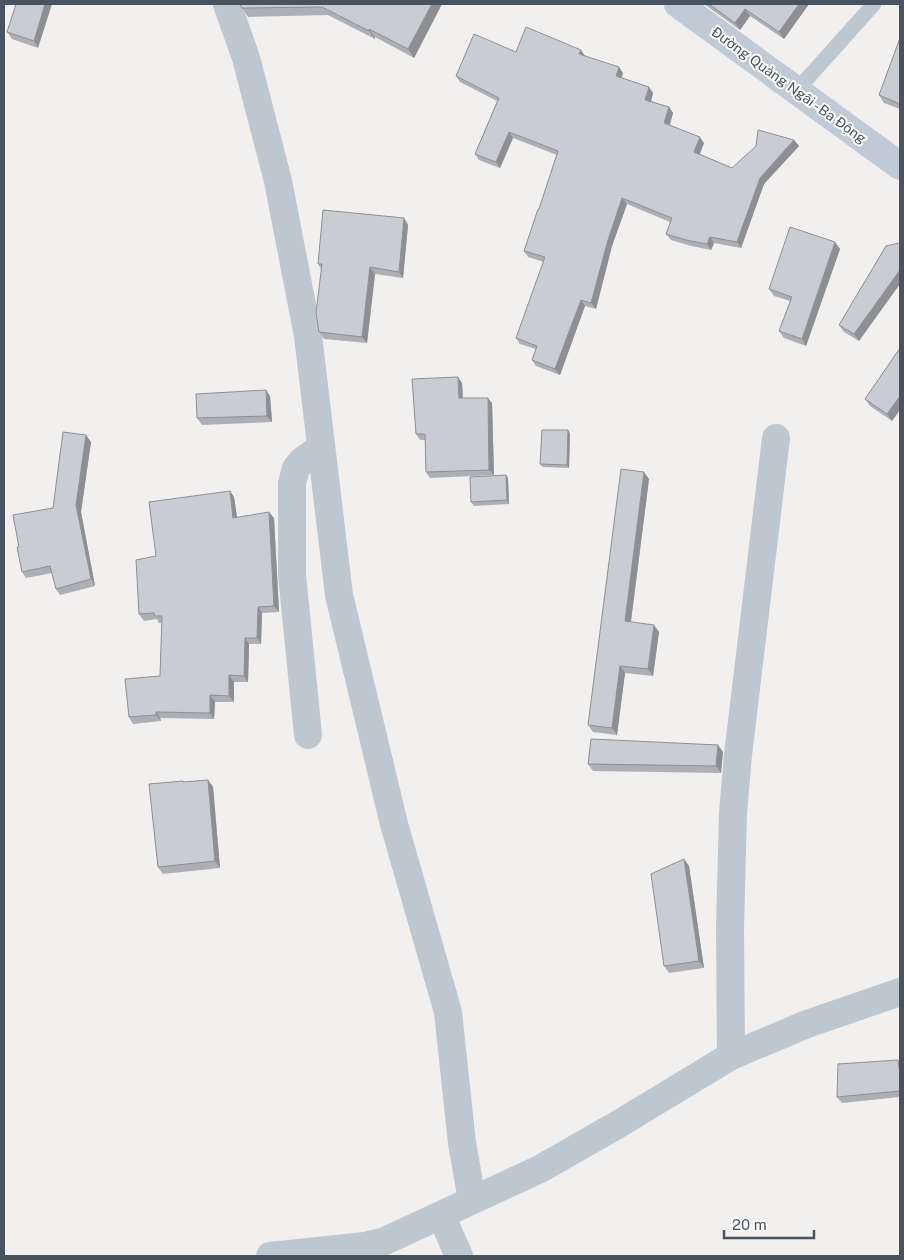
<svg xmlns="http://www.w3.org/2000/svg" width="904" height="1260" viewBox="0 0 904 1260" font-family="'Public Sans',sans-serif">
<rect width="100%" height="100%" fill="#f2efef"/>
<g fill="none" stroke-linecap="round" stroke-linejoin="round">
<!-- service -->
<path stroke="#bdc7cf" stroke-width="15" d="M797,90l77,-86"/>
<!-- minor -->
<path stroke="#bdc7cf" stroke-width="28" d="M227,4l19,54 32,123 30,155 31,259 55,229 54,188 14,131 10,57
M308,735l-16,-160v-92l4,-15 6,-7 19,-14
M731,1056l-1,-129 3,-114 5,-58 38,-317
M441,1215l18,41
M270,1256l95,-10 20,-5 155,-72 77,-44 114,-69 76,-32 93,-32"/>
<!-- secondary -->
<path stroke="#c0cad7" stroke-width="28" d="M678,4l222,162"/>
</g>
<!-- wall -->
<path fill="#adafb5" d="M16,4l22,44 -26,-9 -5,-7z
M442,4l-28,54 -39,-21v2l-47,-24 -80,2 -6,-9z
M704,4h105l-25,35 -34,-23 -10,14z
M900,38v71l-16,-6 -5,-8z
M516,52l69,4 38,17 -2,5 28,9 4,6 -2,8 18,6 4,6 -3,12 34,18 -4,11 32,14 62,-28 5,6 -35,38 -23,64 -27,-5 -3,7 -20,-4 -20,-6 -5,-6 4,-12 -43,-18 -15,42 -16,63 -11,-3 -25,69 -24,-9 -4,-6 4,-11 -16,-5 -4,-6 28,-76 -16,-5 -4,-6 15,-42 18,-54 -44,-17 -13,30 -21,-8 -4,-6 22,-53 -37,-19 -4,-6z
M404,218l4,7 -5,53 -28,-4 -8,69 -43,-4 -5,-7 2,-63 -3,-5z
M886,246l-27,95 -15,-9 -5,-7z
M840,249l-34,97 -22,-8 -5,-7 11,-30 -16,-5 -5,-7z
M900,348l-8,73 -22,-15 -5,-7z
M462,383l1,15 29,5 2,72 -64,3 -4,-6 -1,-32h-5l-4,-6z
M270,396l2,26 -70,3 -5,-7z
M568,430l2,4 -1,34 -26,-1 -3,-3z
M86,435l5,7 -10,70 14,74 -35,9 -4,-6 -4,-16 -26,5 -4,-6 -3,-25 34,-39z
M506,475l2,3 1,26 -35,2 -3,-4z
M649,479l-18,143 28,10 -6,44 -28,-3 -8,62 -24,-3 -5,-7z
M230,491l4,6 3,20 37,1 5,94 -17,1 -1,31h-12l-1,38h-14v20h-19l-1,17 -54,-1 1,3 -28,3 -4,-7 31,-41 2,-53h-3l-2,-4 -13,2 -5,-7 17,-58z
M718,745l5,7 -2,21 -128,-2 -5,-7z
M208,780l5,7 7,81 -57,6 -5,-7 26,-85z
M689,866l15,102 -35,5 -5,-7z
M900,1064v33l-58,6 -5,-6z"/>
<!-- shaded-wall -->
<path fill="#8d8f93" d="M45,4h7l-14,44 -4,-7z
M432,4h10l-28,54 -6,-9z
M799,4h10l-25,35 -5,-7z
M745,9l5,7 -10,14 -5,-7z
M369,29l6,8v2l-6,-8z
M581,50l4,6 -6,-2z
M619,67l4,6 -3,9 -4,-6z
M649,87l4,6 -3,13 -5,-6z
M669,107l4,6 -5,16 -4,-6z
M509,132l4,6 -13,30 -4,-6z
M700,137l4,6 -6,15 -4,-6z
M794,140l5,6 -35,38 -23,64 -4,-6 23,-64z
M622,198l5,6 -15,42 -16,63 -5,-6 17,-63z
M404,218l4,7 -5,53 -4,-6z
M710,237l4,6 -3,7 -4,-6z
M835,242l5,7 -34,97 -4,-7z
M370,267l5,7 -8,69 -5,-6z
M900,270v14l-41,57 -5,-7z
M581,300l4,6 -25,69 -5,-6z
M458,377l4,6 1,21 -4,-6z
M266,390l4,6 2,26 -5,-6z
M900,396v14l-8,11 -5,-7z
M488,398l4,5 2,72 -5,-5z
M568,430l2,4 -1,34 -2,-3z
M86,435l5,7 -10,70 14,74 -4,-7 -15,-74z
M644,472l5,7 -19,149 -5,-7z
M506,475l2,3 1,26 -2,-4z
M230,491l4,6 4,27 -5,-6z
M269,512l5,6 5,94 -5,-6z
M258,607l4,6 -1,31 -4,-6z
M654,625l5,7 -6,44 -5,-7z
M245,638l4,6 -1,38 -4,-6z
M620,666l5,7 -8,62 -5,-7z
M229,675l5,7v20l-5,-6z
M210,695l5,7 -1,17 -4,-6z
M156,712l4,6 1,3 -5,-6z
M718,745l5,7 -2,21 -5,-7z
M208,780l5,7 7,81 -5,-7z
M684,859l5,7 15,102 -5,-7z"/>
<!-- building -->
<path fill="#c9ccd2" stroke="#8d8f93" d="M16,4h29l-11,37 -27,-9z
M240,4h192l-24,45 -39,-20v2l-47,-24 -80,1z
M709,4h90l-20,28 -34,-23 -10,14z
M526,27l55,23 -2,4 40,13 -3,9 33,11 -4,13 24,7 -5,16 36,14 -6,15 38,16 24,-22 2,-16 36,10 -34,38 -23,64 -27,-5 -3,7 -21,-4 -20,-6 6,-16 -50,-20 -14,42 -17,63 -10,-3 -26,69 -23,-9 5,-14 -21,-8 29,-81 -21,-6 14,-42h1l19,-58 -49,-19 -13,30 -21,-8 24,-56 -43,-22 18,-42 42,18z
M900,38v66l-21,-9z
M323,210l81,8 -5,54 -29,-5 -8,70 -43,-5 -3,-19 6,-49h-4z
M790,227l45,15 -33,97 -23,-8 13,-34 -23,-8z
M900,243v27l-46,64 -15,-9 47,-79z
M900,348v48l-13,18 -22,-15z
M458,377l1,21h29l1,72 -63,2 -1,-38h-9l-4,-55z
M266,390l1,26 -70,2 -1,-24z
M542,430h26l-1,35 -27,-1z
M63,432l23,3 -10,70 15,74 -35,10 -6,-23 -28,6 -5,-25h2l-6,-32 40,-7z
M621,469l23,3 -19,149 29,4 -6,44 -28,-3 -8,62 -24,-3z
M506,475l1,25 -36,2 -1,-25z
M230,491l3,27 36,-6 5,94 -16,1 -1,31h-12l-1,38 -15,-1v21l-19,-1v18l-54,-1v3l-27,2 -4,-38 35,-3 2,-60h-7l-1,-3 -15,1 -3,-54 20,-4 -7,-54z
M591,739l127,6 -2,21 -128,-2z
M208,780l7,81 -57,6 -9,-83 34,-3v1z
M684,859l15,102 -35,5 -13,-92z
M898,1060l2,13v18l-63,6 1,-33z"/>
<g text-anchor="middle" stroke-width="4" stroke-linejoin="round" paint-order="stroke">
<!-- street labels -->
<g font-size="14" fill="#47535e" stroke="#fff">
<text transform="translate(789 85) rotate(36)" y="5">Đường Quảng Ngãi - Ba Động</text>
</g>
</g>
<!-- border -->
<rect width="904" height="1260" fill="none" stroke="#47535e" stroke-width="10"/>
<!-- scale -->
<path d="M724 1230v8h90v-8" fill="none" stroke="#47535e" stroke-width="2.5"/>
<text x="732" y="1230" font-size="15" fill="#47535e" stroke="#ffffff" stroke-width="4" paint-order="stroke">20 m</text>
</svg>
